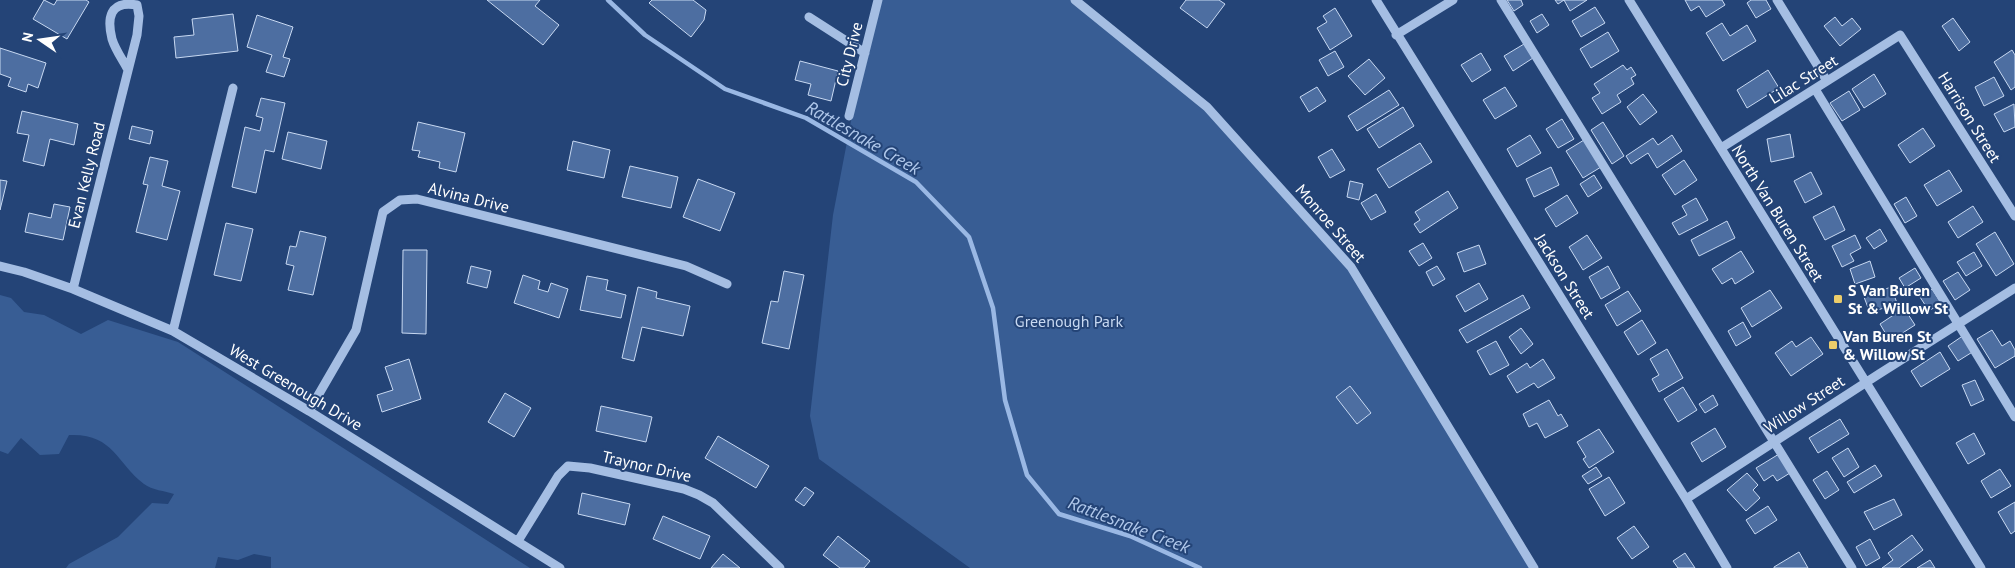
<svg xmlns="http://www.w3.org/2000/svg" width="2015" height="568" viewBox="0 0 2015 568" font-family="'PT Sans',sans-serif">
<rect width="100%" height="100%" fill="#244477"/>
<!-- green -->
<path fill="#385d94" d="M878,0h197l132,107 144,160 183,301h-564l-151,-109 -9,-43 23,-201 18,-94 16,-60z
M0,295l11,3 13,14 20,3 37,19 27,-14 70,22 352,226h-259v-11l-17,-3 -16,6 -20,-3 -3,11h-149l3,-4 49,-27 34,-34 16,1 6,-10c-9,-3 -22,-4 -30,-10 -28,-22 -31,-51 -75,-49l-10,19 -19,1 -19,-17 -13,16 -8,-3z"/>
<g fill="none" stroke-linecap="round" stroke-linejoin="round">
<!-- stream -->
<path stroke="#9ab8e4" stroke-width="4.5" d="M608,0l37,35 80,54 81,29 110,64 53,55 24,71 12,92 22,75 32,39 71,22 70,32"/>
</g>
<!-- building -->
<path fill="#4d6ea1" stroke="#c8d9f2" d="M44,0l10,5 3,-5h29l3,2 -22,37 -34,-20z
M487,0h53l-5,6 24,19 -16,20z
M652,0h41l13,10 -2,10 -13,17 -42,-34z
M1186,0h33l6,4 -18,24 -27,-20z
M1507,0h14l2,5 -9,6z
M1555,0h32l-17,11 -6,-11 -6,4z
M1685,0h37l3,5 -19,12 -7,-11 -8,5z
M1751,0h15l5,9 -15,9 -9,-15z
M1595,7l10,16 -24,14 -9,-16z
M1335,8l17,28 -22,14 -13,-22 10,-6 -4,-6z
M233,14l5,37 -62,7 -2,-21 20,-2 -2,-16z
M1542,14l7,11 -12,8 -7,-12z
M257,15l36,12 -10,30 7,2 -6,18 -18,-5 6,-17 -25,-8z
M1835,17l7,9 10,-8 9,11 -21,17 -16,-20z
M1953,18l17,24 -11,9 -17,-25z
M1722,23l8,13 17,-11 9,16 -33,20 -17,-28z
M1608,32l11,19 -28,17 -11,-19z
M1524,44l9,14 -20,13 -9,-15z
M0,48l46,15 -8,25 -10,-4 -2,8 -18,-6 3,-8 -11,-4z
M2012,50l3,5v32l-4,3 -17,-28z
M1335,51l9,16 -16,9 -9,-16z
M1481,53l10,17 -19,12 -11,-17z
M1369,59l16,19 -20,17 -17,-19z
M800,61l38,10 -7,30 -23,-6 3,-11 -16,-4z
M1623,65l4,5 4,-3 5,8 -5,3 3,6 -17,11 4,7 -19,12 -10,-16 8,-5 -6,-9z
M1768,70l11,18 -32,20 -10,-18z
M1874,74l12,20 -22,14 -12,-19z
M1994,77l10,19 -20,10 -9,-19z
M1317,87l9,14 -17,11 -9,-15z
M1505,87l12,19 -22,13 -12,-19z
M1389,90l10,15 -42,26 -9,-15z
M1849,91l11,19 -18,11 -12,-18z
M1643,94l14,18 -17,13 -13,-18z
M261,98l24,5 -11,49 -9,-2 -9,43 -24,-6 13,-60 15,4 3,-13 -7,-2z
M2014,104l1,23 -11,5 -10,-18z
M1403,107l11,19 -35,22 -12,-19z
M22,111l56,13 -4,21 -24,-6 -6,27 -21,-5 6,-26 -12,-2z
M1562,119l12,20 -16,9 -12,-19z
M418,122l47,11 -9,39 -17,-4 1,-6 -22,-5 2,-6 -8,-1z
M1603,122l21,34 -12,8 -21,-34z
M132,126l21,5 -3,13 -21,-5z
M1923,128l12,18 -25,17 -12,-18z
M288,132l39,9 -6,28 -39,-10z
M1790,134l4,23 -23,5 -4,-23z
M1530,135l11,18 -24,14 -10,-18z
M1672,135l10,16 -25,17 -9,-15 -17,11 -5,-8 27,-18 5,7z
M1584,140l17,27 -18,11 -17,-27z
M573,141l37,9 -6,28 -37,-8z
M1420,143l12,19 -43,26 -12,-19z
M1332,149l13,21 -15,8 -12,-21z
M150,157l18,4 -6,25 18,5 -13,49 -31,-8 12,-47 -5,-1z
M1684,160l13,20 -22,15 -13,-20z
M630,166l48,11 -7,31 -49,-11z
M1551,167l8,18 -25,12 -8,-18z
M1949,170l13,21 -25,15 -13,-21z
M1811,172l11,22 -17,9 -11,-22z
M1594,175l8,13 -14,9 -8,-13z
M698,179l37,14 -15,38 -37,-14z
M0,180l7,1 -7,29z
M1350,181l13,3 -4,16 -12,-3z
M1448,191l10,17 -38,25 -6,-9 6,-4 -5,-8z
M1376,194l10,18 -15,8 -10,-17z
M1567,195l11,18 -22,14 -11,-18z
M1906,197l11,19 -12,7 -11,-19z
M1696,198l12,22 -29,15 -7,-12 15,-8 -5,-9z
M54,204l16,3 -7,33 -38,-8 4,-19 22,5z
M1834,206l11,24 -20,10 -12,-23z
M1973,206l10,16 -25,16 -10,-16z
M1727,221l8,17 -36,18 -8,-16z
M226,223l27,6 -12,52 -27,-6z
M1880,229l7,12 -13,8 -8,-11z
M300,231l26,6 -13,58 -25,-5 6,-24 -8,-2 4,-18 6,1z
M1995,232l19,32 -18,12 -20,-32z
M1587,235l15,23 -19,12 -14,-23z
M1855,235l6,13 -11,6 4,7 -12,6 -10,-21z
M1423,243l9,15 -13,8 -10,-15z
M1479,245l7,19 -22,8 -7,-19z
M403,250h24l-1,84 -24,-1z
M1741,251l13,21 -19,12 -3,-6 -10,6 -10,-15z
M1974,252l8,14 -16,10 -9,-14z
M1870,261l5,16 -20,7 -5,-15z
M471,266l20,5 -4,17 -20,-5z
M1437,266l8,13 -12,7 -7,-14z
M1608,266l12,22 -19,11 -12,-22z
M1915,268l6,10 -16,10 -6,-10z
M784,271l20,4 -15,74 -27,-6 9,-42 7,1z
M1958,272l12,18 -15,10 -12,-19z
M523,275l17,6 -2,8 10,3 3,-9 17,6 -9,29 -45,-15z
M587,276l21,4 -2,10 20,5 -5,23 -41,-8z
M1479,283l9,16 -23,13 -9,-16z
M638,287l19,5 -1,6 34,8 -7,30 -41,-9 -8,34 -12,-3z
M1891,287l6,16 -27,10 -6,-16z
M1932,289l9,14 -12,8 -9,-14z
M1770,290l12,18 -30,19 -11,-19z
M1628,291l13,20 -24,15 -12,-21z
M1523,295l7,13 -63,35 -8,-13z
M1904,308l11,17 -25,16 -10,-17z
M1642,320l14,23 -18,12 -14,-23z
M1743,322l8,15 -15,9 -8,-15z
M1521,328l12,16 -12,10 -12,-17z
M1992,330l10,16 8,-5 5,9v6l-20,12 -18,-29z
M1964,335l10,16 -16,10 -10,-15z
M1811,337l12,17 -32,22 -16,-23 17,-12 4,6z
M1496,341l13,24 -19,10 -13,-24z
M1667,349l16,29 -24,14 -7,-13 7,-4 -9,-16z
M1940,352l10,17 -29,18 -10,-16z
M409,359l12,40 -39,13 -5,-17 16,-5 -8,-23z
M1543,359l12,19 -17,10 -4,-5 -17,10 -10,-17 20,-13 3,5z
M1975,380l9,20 -13,6 -9,-21z
M1350,386l21,27 -14,11 -21,-27z
M1683,387l14,23 -19,12 -14,-23z
M505,393l26,15 -17,29 -26,-15z
M1713,395l5,10 -13,8 -6,-9z
M1549,400l9,16 3,-2 7,12 -23,12 -8,-15 -8,4 -6,-13z
M601,406l51,11 -6,25 -50,-11z
M1840,419l9,15 -31,19 -9,-15z
M1715,428l11,19 -24,15 -11,-19z
M1599,429l15,23 -25,16 -6,-9 3,-2 -9,-15z
M1974,433l11,21 -17,10 -12,-21z
M718,436l51,30 -13,22 -51,-30z
M1848,448l11,19 -15,10 -12,-19z
M1779,454l11,19 -13,8 -4,-6 -9,6 -8,-13z
M1875,465l7,11 -28,17 -7,-11z
M1596,467l6,9 -14,8 -6,-8z
M2000,469l11,17 -20,12 -10,-17z
M1827,471l12,19 -14,9 -12,-19z
M1747,473l11,12 -5,5 7,8 -14,13 -19,-21z
M1609,477l16,26 -20,13 -16,-27z
M805,487l9,6 -10,13 -9,-6z
M582,493l48,11 -5,21 -47,-11z
M1894,499l8,16 -28,15 -10,-18z
M2015,502v29l-4,3 -13,-22z
M1768,506l9,14 -22,14 -9,-14z
M663,516l47,20 -10,23 -47,-20z
M1634,526l15,21 -17,12 -15,-21z
M1912,535l11,15 -24,18h-17l11,-8 -5,-7z
M838,536l32,25 -6,7h-24l-17,-13z
M1870,539l10,19 -14,8 -10,-19z
M1799,552l9,16h-34v-1z
M1685,553l10,15h-17l-5,-7z
M723,554l17,14h-29z
M1930,560l5,8h-18z"/>
<g fill="none" stroke-linecap="round" stroke-linejoin="round">
<!-- minor -->
<path stroke="#a5bee3" stroke-width="9" d="M1075,0l132,107 144,160 183,301
M1376,0l310,499 41,69
M1501,0l351,568
M1629,0l352,568
M1777,0l50,81
M809,17l56,36
M1396,35l57,-35
M1815,89l200,328
M849,116l29,-116
M1721,148l179,-113 115,181
M0,266l24,6 49,17 100,42 136,80 251,157
M73,289l64,-254 2,-19 -2,-11c-28,-5 -30,14 -25,34 3,10 10,20 15,29
M173,331l60,-243
M309,411l47,-81 27,-118 17,-12 17,-1 269,67 41,18
M1686,499l193,-125 136,-86
M518,541l40,-65 10,-10 22,2 94,21 15,6 14,8 67,65"/>
</g>
<!-- markers -->
<g fill="#eccd6a" stroke="#244477" stroke-width="2">
<rect x="1833" y="294" width="10" height="10" rx="2.5"/>
<rect x="1828" y="340" width="10" height="10" rx="2.5"/>
</g>
<g text-anchor="middle" stroke-width="4" stroke-linejoin="round" paint-order="stroke">
<!-- street labels -->
<g font-size="16" fill="#fff" stroke="#244477">
<text transform="translate(849 54) rotate(-76)" y="6">City Drive</text>
<text transform="translate(1803 79) rotate(-32)" y="6">Lilac Street</text>
<text transform="translate(1970 117) rotate(58)" y="6">Harrison Street</text>
<text transform="translate(86 175) rotate(-76)" y="6">Evan Kelly Road</text>
<text transform="translate(469 197) rotate(14)" y="6">Alvina Drive</text>
<text transform="translate(1778 213) rotate(58)" y="6">North Van Buren Street</text>
<text transform="translate(1331 223) rotate(49)" y="6">Monroe Street</text>
<text transform="translate(1565 276) rotate(58)" y="6">Jackson Street</text>
<text transform="translate(296 387) rotate(31)" y="6">West Greenough Drive</text>
<text transform="translate(1804 404) rotate(-33)" y="6">Willow Street</text>
<text transform="translate(647 466) rotate(13)" y="6">Traynor Drive</text>
</g>
<!-- poi labels -->
<g font-size="16" font-weight="bold" fill="#fff" stroke="#244477" text-anchor="start">
<text x="1848" y="296">S Van Buren<tspan x="1848" dy="18">St &amp; Willow St</tspan></text>
<text x="1843" y="342">Van Buren St<tspan x="1843" dy="18">&amp; Willow St</tspan></text>
</g>
<!-- park labels -->
<g font-size="16" fill="#c8d9f2" stroke="#244477">
<text x="1069" y="327">Greenough Park</text>
</g>
<!-- water labels -->
<g font-size="18" font-style="italic" fill="#b0c8eb" stroke="#244477">
<text transform="translate(863 138) rotate(30)" y="6">Rattlesnake Creek</text>
<text transform="translate(1129 525) rotate(21)" y="6">Rattlesnake Creek</text>
</g>
</g>
<!-- north arrow -->
<g transform="translate(40 40) rotate(283)" stroke="#244477" stroke-width="4" paint-order="stroke">
<path d="M0-4L9 19L0 12L-9 19Z" fill="#ffffff"/>
<text y="-8" font-size="14" font-weight="bold" text-anchor="middle" fill="#ffffff">N</text>
</g>
</svg>
